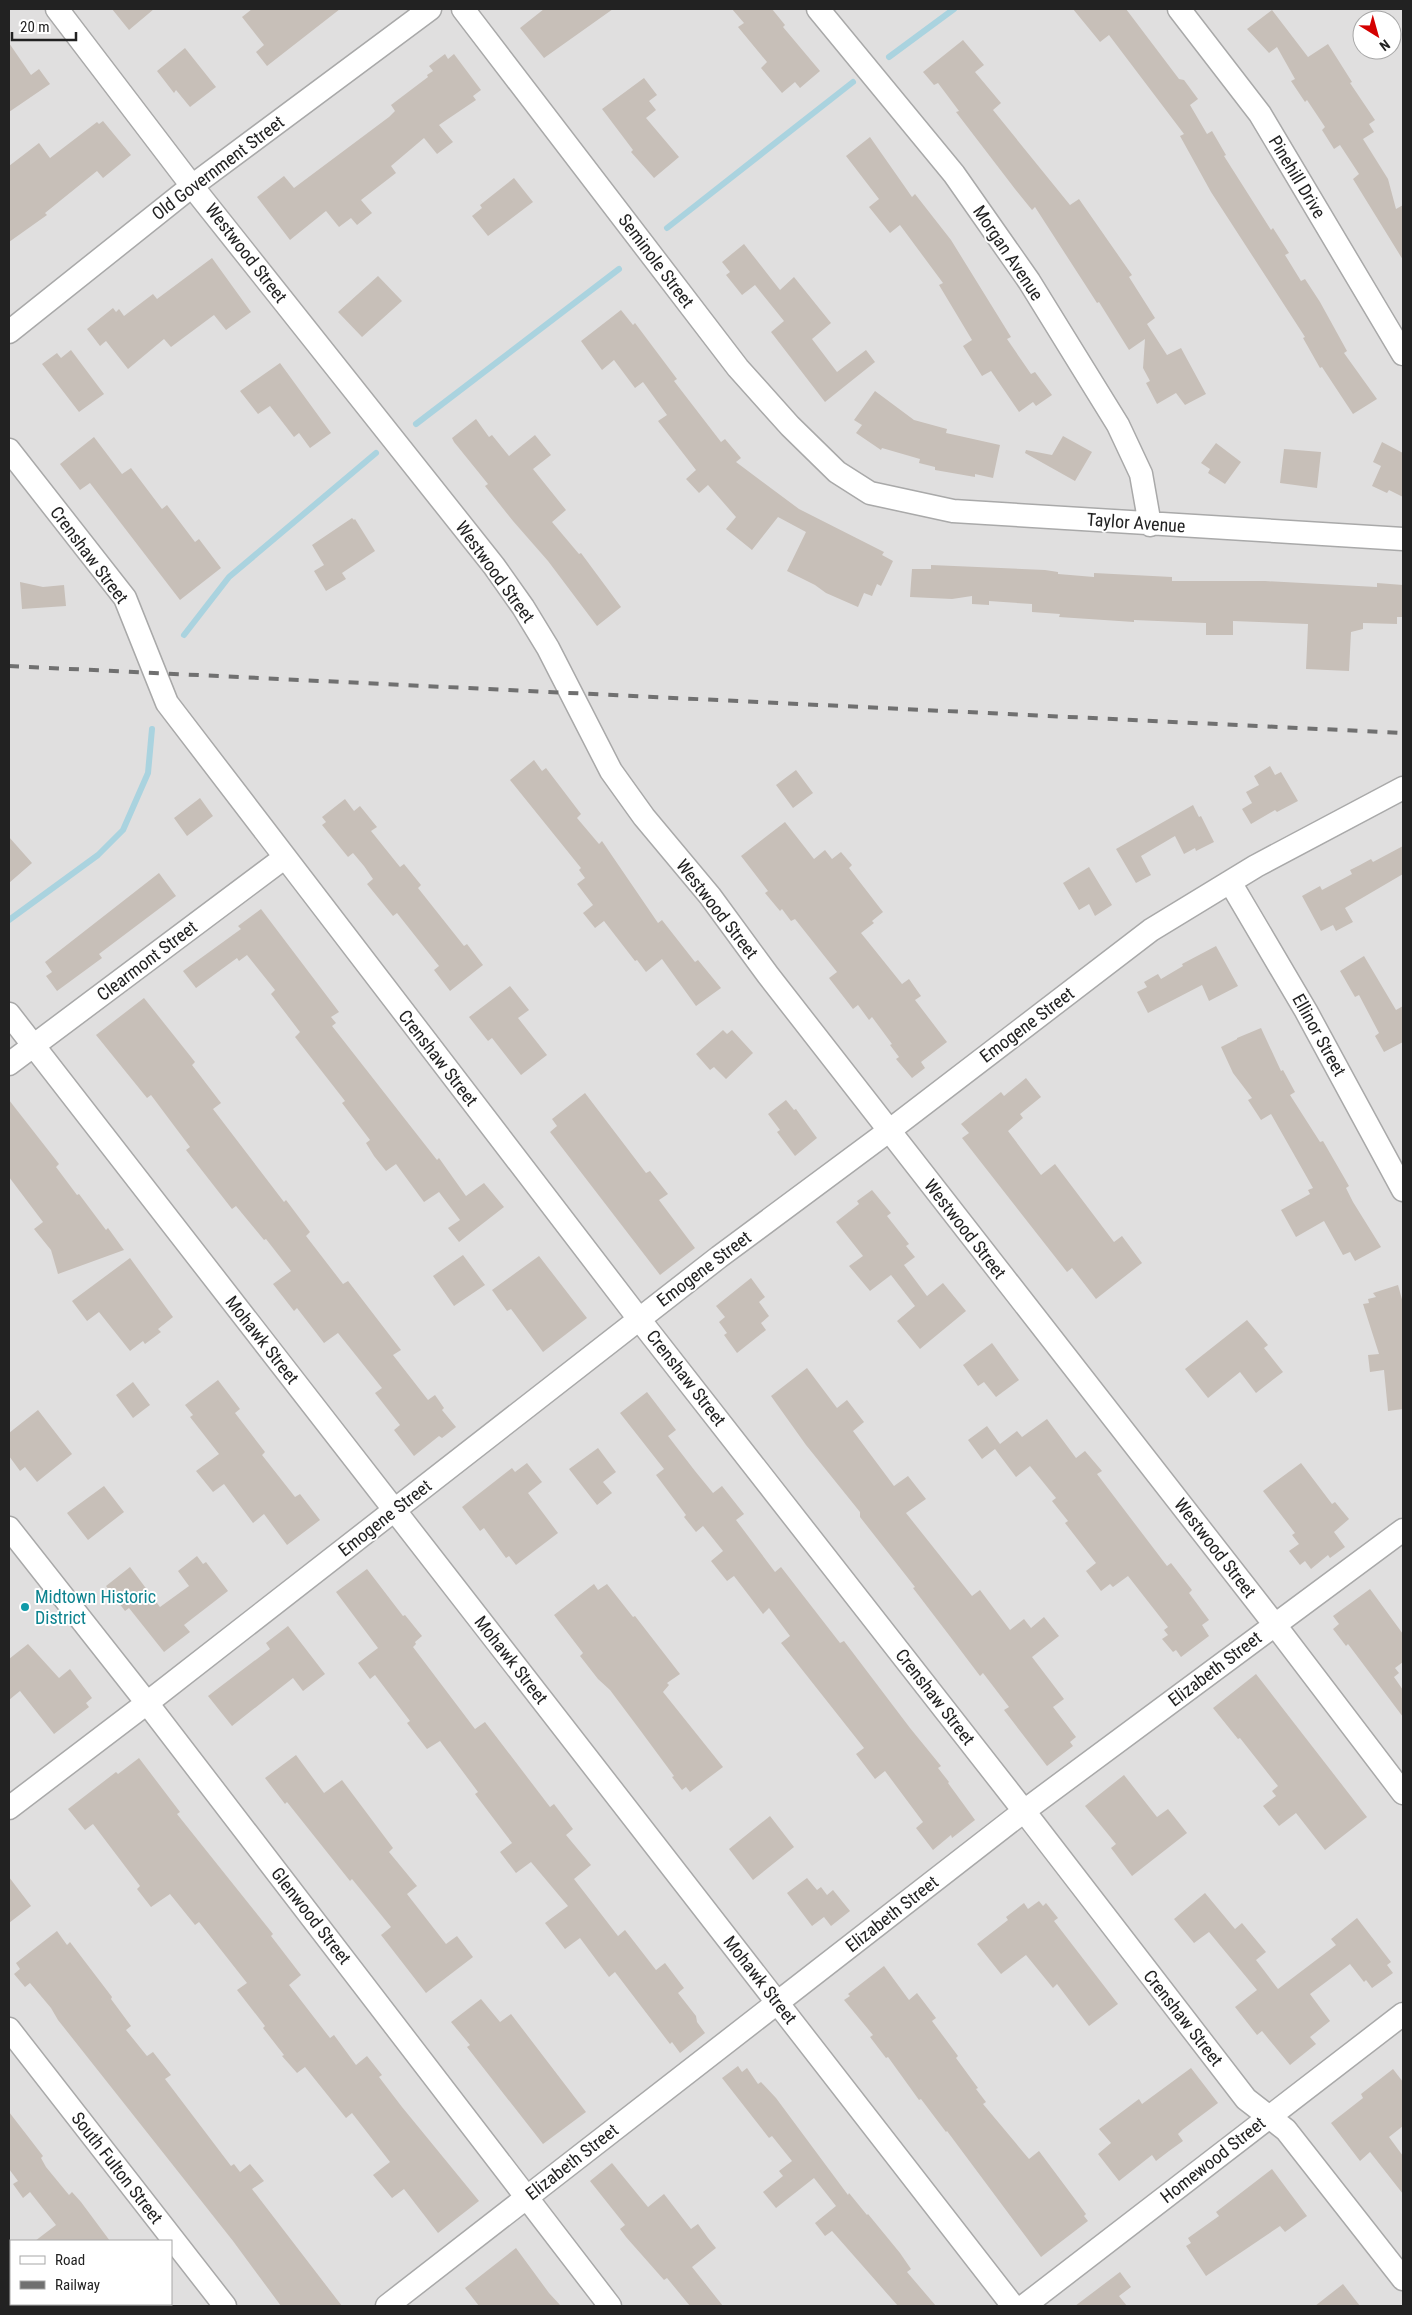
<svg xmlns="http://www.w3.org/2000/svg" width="1412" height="2315" viewBox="0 0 1412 2315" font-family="'Roboto Condensed',sans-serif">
<rect width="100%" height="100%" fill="#f2efe9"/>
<!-- residential -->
<path fill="#e0dfdf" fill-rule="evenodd" d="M9,9h1394v2297h-1394zM1362,20h30v30h-30zM11,2241h160v63h-160z"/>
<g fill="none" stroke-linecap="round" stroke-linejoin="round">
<!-- stream -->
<path stroke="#aad3df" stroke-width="6" d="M889,57l65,-48
M667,228l186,-146
M416,424l203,-155
M184,635l45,-58 147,-124
M9,920l89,-65 25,-25 25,-57 4,-44"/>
</g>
<!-- building -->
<path fill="#c7bfb8" d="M112,9h42l-25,21z
M252,9h88l-73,57 -11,-14 8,-7 -22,-28z
M544,9h69l-69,49 -24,-30z
M732,9h40l13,16 -2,2 37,44 -20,17 -5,-6 -13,11 -21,-25 6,-6 -29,-35 6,-4z
M1073,9h53l53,70 5,1 14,19 -8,6 17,29 5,-3 14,24 -2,1 47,74 2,-2 16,25 -4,2 16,26 4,-2 15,23 27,49 -3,2 33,46 -24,15 -31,-47 -2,1 -17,-30 2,-1 -94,-145 -31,-56 4,-2 -75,-99 -9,7z
M1272,10l36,47 20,-13 24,38 -2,1 25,37 -6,4 5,8 -11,7 25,40 8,30 7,-4v55l-50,-81 6,-5 -19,-29 -6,4 -12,-19 3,-3 -18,-27 -2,2 -14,-21 4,-2 -18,-32 -8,6 -22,-24z
M963,40l21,25 -9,7 26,31 -8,7 77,95 9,-6 53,76 -3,2 26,41 -8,6 20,31 14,-7 25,46 -21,11 -9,-12 -19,11 -11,-21 4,-2 -7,-13 2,-29 -16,11 -30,-48 -2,1 -9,-14 -53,-82 -3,3 -17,-21 -59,-77 3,-1 -21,-28 -4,2 -11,-13z
M9,43l22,32 8,-6 11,15 -41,28z
M185,48l31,39 -26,20 -14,-17 -2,3 -17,-22z
M445,54l3,5 6,-5 27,36 -8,6 3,4 -37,25 14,17 -16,12 -13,-16 -33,28 5,7 -35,27 11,13 -15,12 -6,-7 -12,9 -13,-16 -36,29 -33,-43 27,-21 10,12 95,-71 6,-6 -4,-6 37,-28 -1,-2 6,-4 -4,-5z
M644,78l13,17 -8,6 7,9 -10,8 33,39 -25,21 -23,-26 2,-2 -31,-41z
M103,121l28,34 -28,23 -6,-7 -52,42 2,2 -38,27v-76l30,-23 11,15 47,-36 2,2z
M870,137l42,60 3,-3 36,46 60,97 -4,2 24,35 4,-2 17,23 -16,11 -3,-4 -14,10 -28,-41 -9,5 -19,-30 9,-6 -33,-55 4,-2 -43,-58 -10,8 -21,-26 10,-8 -33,-43z
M514,178l19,24 -45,34 -16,-20 10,-8 -2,-3z
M744,244l36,46 14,-13 37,46 -19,16 25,33 29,-22 9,12 -50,40 -54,-70 13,-11 -29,-36 -13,10 -16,-20 4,-3 -8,-10z
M212,258l39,54 -25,18 -12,-15 -43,32 -7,-8 -36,30 -22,-28 -6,5 -13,-17 26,-21 3,4 3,-3 5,7 29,-22 4,5z
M378,276l24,25 -40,36 -24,-25z
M621,310l12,15 2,-2 42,56 -3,2 47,61 4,-3 16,19 -5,4 63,47 85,43 -2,3 11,6 -12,25 -4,-2 -5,12 -8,-3 -6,14 -32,-14 -11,-8 -28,-14 19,-39 -28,-15 -26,33 -26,-21 10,-12 -28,-32 -9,8 -13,-14 10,-9 -38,-49 9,-6 -24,-33 -8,6 -21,-28 -12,10 -21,-29z
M71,350l33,44 -25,18 -37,-48 15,-11 4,5z
M280,363l51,70 -21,15 -11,-15 -5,4 -24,-31 -12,8 -18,-23z
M875,391l39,29 33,9 -1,4 54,12 -7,33 -18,-4v3l-40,-7v-3l-16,-4 1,-4 -38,-11 -1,2 -25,-17 6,-8 -8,-5z
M476,419l13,18 3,-2 17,21 26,-21 16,20 -18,14 33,41 -14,12 27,32 2,-1 40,54 -24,19 -49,-65 -35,-40 -28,-35 3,-2 -34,-42 -2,-4z
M1063,436l29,16 -17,29 -50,-28 1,-3 26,5z
M94,437l28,37 9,-6 31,41 5,-4 28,37 4,-3 22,29 -41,32 -90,-117 -10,7 -20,-26z
M1382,442l21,11v44l-14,-7 -2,3 -15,-7 9,-20 -8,-4z
M1216,443l25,19 -16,22 -17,-11 2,-4 -9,-6z
M1284,449l37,3 -4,36 -37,-5z
M352,518l2,2 1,-1 20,32 -33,22 4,6 -20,12 -12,-20 10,-6 -12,-20z
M931,565l114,5 13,2v2l36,3v-4l78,4v4h93l112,6v-4l26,2v32h-6v7l-34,-1v6l-12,3 -2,39 -43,-2 2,-45 -75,-3v14h-27v-12l-72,-3v2l-75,-5 1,-3 -28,-2v-8l-43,-3v4l-17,-1v-8l-20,3 -42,-2 2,-28h19z
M20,582l23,5 21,-2 2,21 -44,3z
M534,760l8,11 4,-3 35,46 -4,4 22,26 3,-3 56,82 4,-3 33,42 3,-2 23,28 -25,18 -34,-47 -16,13 -9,-12 -2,1 -31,-40 -9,7 -12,-15 10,-8 -16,-21 8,-6 -6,-8 2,-2 -71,-88z
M1270,766l5,9 6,-3 17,29 -21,11 -2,-2 -24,14 -9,-15 10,-6 -6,-11 13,-7 -5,-9z
M796,770l17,23 -20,15 -17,-23z
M200,798l13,18 -26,20 -13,-18z
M345,799l9,12 6,-5 17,21 -6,4 29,36 4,-3 17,21 -3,3 46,58 3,-2 16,21 -33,26 -16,-21 5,-4 -42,-53 -4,3 -26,-32 6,-5 -9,-13 -11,-13 -5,4 -26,-32 4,-3 -4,-5z
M1193,805l6,12 2,-1 13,26 -18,9 -1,-3 -11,6 -9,-18 -34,20 10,19 -15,8 -20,-34z
M785,822l29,37 11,-9 7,9 9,-7 11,13 -3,3 34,44 -11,9 2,2 -13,10 41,51 7,-5 12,17 -6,4 32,42 -26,20 4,6 -13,10 -16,-19 3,-2 -9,-12 2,-1 -20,-27 -3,3 -11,-15 -5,4 -24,-31 8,-6 -42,-53 -4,2 -9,-12 -2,2 -15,-18 3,-2 -27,-35z
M9,837l23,26 -23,20z
M1403,846v28l-58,34 8,14 -17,9 -3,-6 -12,6 -19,-35 18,-10 2,4 30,-16 -2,-4 10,-5 11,-6 2,3z
M1089,867l23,38 -17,11 -6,-12 -10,6 -16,-27z
M159,873l17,23 -77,58 3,4 -45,33 -11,-15 6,-4 -7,-10z
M261,909l78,103 -8,5 5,6 -4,3 105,134 2,-2 27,38 18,-13 20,24 -45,35 -11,-14 12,-8 -21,-28 -15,10 -28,-38 -10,7 -12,-15 -8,-13 4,-3 -28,-37 3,-2 -50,-64 5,-5 -29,-38 4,-4 -28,-35 -8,6 -2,-3 -41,30 -13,-17 58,-42 -3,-3z
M1216,946l22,40 -29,15 -7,-16 -54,28 -11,-21 10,-5 -3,-5 14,-8 3,5 22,-13 -1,-2z
M1364,956l32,54 7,-4v36l-19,10 -9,-16 4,-3 -20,-38 -4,2 -15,-26z
M510,986l19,24 -11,8 29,37 -26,20 -29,-37 -4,3 -19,-24z
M144,998l51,64 -3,3 29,38 -8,6 71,93 2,-2 24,32 -4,4 37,48 5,-3 53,69 -8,5 35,45 7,-5 9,13 -2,2 14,17 -14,11 -3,-2 -25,20 -20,-26 6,-5 -25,-32 7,-5 -44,-55 -14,10 -27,-35 -3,3 -21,-27 18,-13 -25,-32 -2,1 -28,-34 -4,3 -46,-59 4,-3 -39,-52 -4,3 -51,-63z
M1261,1028l20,43 2,-1 12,22 -5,3 30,47 3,-1 26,45 -3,2 7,14 28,45 -26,14 -5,-9 -7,3 -19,-34 -28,16 -15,-27 29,-16 -2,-4 5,-2 -42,-74 -10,6 -13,-20 4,-2 -19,-25 -12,-26 16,-8v-1z
M723,1030l4,4 5,-4 21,23 -27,26 -12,-12 -4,3 -14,-16z
M1026,1078l15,19 -21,17 3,4 -15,13 33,44 14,-11 59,78 8,-6 20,27 -46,36 -24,-31 -5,4 -105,-134 7,-5 -8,-9 40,-32 3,4z
M585,1093l61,80 4,-2 18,23 -9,6 36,48 -35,27 -110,-143 7,-6 -5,-7z
M9,1100l50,64 -3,3 21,28 2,-1 27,36 2,-2 16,22 -66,24 -7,-24 -17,-21 9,-7 -34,-45z
M786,1100l8,10 2,-1 21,29 -22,18 -18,-24 3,-2 -12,-16z
M872,1190l19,23 -4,3 22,28 -3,2 9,11 -11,8 23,31 16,-13 23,28 -46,38 -23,-28 18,-15 -24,-31 -21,16 -21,-25 14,-10 -27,-34 23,-18 -2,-3z
M463,1255l22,30 -31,21 -21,-30z
M539,1256l48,62 -44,34 -32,-43 -4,2 -15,-21z
M130,1258l43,59 -15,12 3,3 -16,12 -2,-3 -13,10 -31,-39 -12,9 -15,-20z
M751,1278l14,19 -6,5 10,14 -8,7 5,7 -29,23 -13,-18 3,-2 -8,-11 6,-5 -9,-11z
M1398,1285l5,18v106l-15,2 -4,-41 -14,2 -2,-17 11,-1 -16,-50 6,-1 -1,-4 8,-2 -3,-4z
M1247,1320l21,25 -4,3 19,24 -27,21 -16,-21 -32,26 -23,-29z
M992,1343l27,37 -23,17 -12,-15 -6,4 -15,-21z
M807,1368l30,40 10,-8 17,22 -11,9 41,55 14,-10 18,23 -20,14 66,83 8,-6 30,40 14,-11 7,9 13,-11 15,19 -27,21 32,42 -11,8 23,30 -6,5 3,4 -26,20 -43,-56 5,-3 -26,-34 -3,3 -28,-37 -39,-51 2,-1 -55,-70v-5l-54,-67 -35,-49z
M218,1380l22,29 -5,4 30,39 -3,3 33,42 5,-3 20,26 -33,25 -23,-31 -11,9 -29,-39 -11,8 -17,-21 23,-17 -29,-37 3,-2 -8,-10z
M133,1382l17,23 -17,13 -17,-23z
M647,1392l29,38 -8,6 27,35 18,22 9,-7 22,28 -8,6 39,52 6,-5 59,76 4,-2 66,87 31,38 -3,2 11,14 -1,1 27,37 -23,18 -1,-3 -18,15 -17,-22 7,-6 -38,-51 -10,8 -19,-25 8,-6 -83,-105 9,-7 -21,-28 -6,6 -29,-38 -7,5 -16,-20 12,-10 -20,-25 -7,6 -12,-15 2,-2 -30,-40 8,-6 -44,-56z
M38,1410l34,44 -35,28 -12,-15 -5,4 -11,-15v-23z
M1047,1419l29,39 9,-7 17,20 -5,3 70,92 4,-3 21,27 -3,3 20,27 -7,5 7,11 -28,21 -5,-7 -3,2 -11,-13 6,-4 -4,-5 4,-3 -40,-51 -15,11 -3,-3 -9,7 -15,-20 10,-8 -31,-40 3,-2 -16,-20 4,-3 -26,-32 -14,11 -21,-28 -13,10 -14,-19 19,-14 13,18 17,-13 5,6z
M598,1448l18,24 -13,10 9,11 -15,12 -28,-36z
M527,1463l15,19 -14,11 30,40 -42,32 -7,-9 -3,2 -22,-30 -4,3 -18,-24 50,-39 3,4z
M1301,1463l31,41 3,-2 14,17 -15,13 11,15 -15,11 -2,-3 -17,14 -6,-8 -5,4 -11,-14 10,-7 -7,-9 3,-2 -32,-42z
M104,1486l20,26 -36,28 -21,-27z
M197,1556l6,8 3,-2 22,29 -44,34 6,7 -26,20 -35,-44 -4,3 -19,-25 24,-19 30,40 29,-21 -11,-15z
M367,1569l36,47 2,-1 17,21 -7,6 1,2 -3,3 62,82 10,-7 65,85 4,-3 19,25 -7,6 25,30 -17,14 44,57 7,-6 31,40 9,-7 19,25 -6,5 18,23 1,6 8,11 -25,20 -8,-11 -2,2 -55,-72 -6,5 -29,-39 -15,11 -20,-26 23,-17 -37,-44 -15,11 -16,-21 12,-9 -37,-49 3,-2 -38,-51 -13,8 -20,-26 3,-2 -35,-46 -5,4 -12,-16 20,-15 -42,-56z
M594,1584l4,6 9,-6 26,33 2,-1 45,58 -13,9 2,2 -6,7 60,75 -33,25 -4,-5 -4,3 -10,-13 2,-1 -34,-46 -30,-40 -12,-11 -18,-23 3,-3 -29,-38z
M1370,1589l33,45v28l-8,6 4,5 -5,4 9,13v27l-55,-73 -2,2 -13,-17 6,-5 -6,-8z
M288,1626l37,48 -22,17 -10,-13 -61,48 -24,-30 62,-47 -4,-6z
M28,1644l31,34 11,-9 22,29 -6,5 3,4 -35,27 -34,-43 -11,9v-41z
M1256,1674l111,143 -42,33 -29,-37 -17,13 -16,-20 13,-10 -4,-5 6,-5 -38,-48 -2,1 -25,-31z
M296,1755l28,38 18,-13 51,68 -4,4 28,34 -10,8 39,50 11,-8 16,21 -47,36 -45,-58 10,-8 -39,-48 -2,2 -63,-79 -2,2 -20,-26z
M139,1758l41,54 -3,2 96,120 -2,2 30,39 -12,10 41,53 4,-3 22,30 11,-9 15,19 -3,2 23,30 77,94 -41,32 -34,-44 -12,9 -19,-23 17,-13 -38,-49 -6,5 -41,-51 -8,6 -15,-17 2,-1 -21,-27 2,-2 -28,-36 10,-7 -48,-61 -4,3 -25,-31 -19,13 -14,-18 3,-3 -47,-62 -8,6 -17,-21 48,-37 2,2z
M1124,1775l33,42 11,-8 19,24 -55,43 -21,-28 5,-4 -31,-38z
M770,1816l24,31 -41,33 -24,-31z
M9,1877l22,29 -22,17z
M807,1878l10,12 4,-3 6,8 6,-5 17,21 -19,15 -7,-9 -12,9 -25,-33z
M1205,1893l30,36 7,-6 24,29 -10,8 22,29 58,-44 -5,-6 26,-21 34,44 -4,3 6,8 -21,15 -6,-8 -2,2 -14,-18 -40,30 20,27 -20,16 6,7 -26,21 -28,-34 -5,4 -22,-28 22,-17 -48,-58 -15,11 -20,-24z
M1039,1901l4,5 3,-3 12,15 -4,3 64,83 -29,22 -32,-42 -4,4 -27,-33 -25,19 -24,-30 31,-24 -2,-3 18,-14 4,6z
M57,1931l10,14 3,-3 42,55 -1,2 20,27 -5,4 21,26 6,-4 18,23 -6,4 66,87 3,-2 6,8 10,-8 14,17 -12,8 90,117h-61l-48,-65 -175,-221 -7,-12 -21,-25 -5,4 -11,-13 6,-5 -4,-6z
M884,1966l25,34 8,-7 19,25 -4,3 26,35 -2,2 22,30 -2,1 10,13 -3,2 46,55 10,-8 47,63 -2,2 4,5 -47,36 -94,-126 -1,1 -25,-33 -2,1 -31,-43 -2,1 -16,-21 3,-2 -29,-35 6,-4 -2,-2z
M481,1999l19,23 11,-8 75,98 -43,32 -76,-97 3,-2 -19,-23z
M738,2066l4,6 5,-4 11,16 3,-2 15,16 72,97 1,-2 18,22 1,-1 32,39 11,16 -4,3 29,34h-38l-66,-75 -7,5 -10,-13 21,-17 -22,-28 -38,30 -13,-16 20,-16 -4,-5 13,-10 -20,-25 -3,2 -47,-60z
M1191,2068l27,35 -36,27 -4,4 5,7 -14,10 -13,10 -4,-6 -33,26 -21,-27 13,-11 -12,-14 40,-30 3,5z
M1393,2069l10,13v44l-14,11 14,19v38l-33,-42 -10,9 -29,-38 32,-25 -2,-4z
M9,2112l34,44 -2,2 5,9 23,28 3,-3 9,10 29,39h-75l21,-16 -26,-33 -7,6 -10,-14 5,-3 -9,-12z
M612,2163l36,44 16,-13 27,35 7,-5 10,14 8,10 -24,19 31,39h-33l-23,-28 -3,2 -38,-43 -6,-8 5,-4 -35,-44z
M1272,2169l35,47 -22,16 -5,-6 -74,50 -20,-30 5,-3 -3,-5 31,-22 -3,-4z
M516,2248l33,45 12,13h-82l-14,-18z
M1120,2272l11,15 -12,9 8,10h-52z
M1343,2284l17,22h-45z"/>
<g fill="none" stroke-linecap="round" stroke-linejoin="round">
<defs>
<path id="minor" d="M57,9l135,177 302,380 29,41 25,41 63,123 33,46 66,79 58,79 507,650 128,168
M463,9l275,359 52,58 47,46 33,21 83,18 450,28
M818,9l136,165 75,107 89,144 23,49 9,51
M1179,9l81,105 143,240
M9,332l183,-146 238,-177
M9,450l116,148 42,105 472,616 385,492 222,288 40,31 117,149
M1230,882l76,129 97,179
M9,1014l1004,1292
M9,1064l275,-206
M9,1528l138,175 463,603
M9,1808l138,-105 572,-446 171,-127 261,-200 105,-64 147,-78
M9,2029l216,277
M387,2306l637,-495 379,-281
M1024,2306l379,-292"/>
</defs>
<!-- minor casing -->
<use href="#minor" stroke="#a9a9a9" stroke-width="25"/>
<!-- minor -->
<use href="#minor" stroke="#fff" stroke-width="22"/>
<!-- rail -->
<path stroke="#707070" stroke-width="4" stroke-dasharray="10 10" stroke-linecap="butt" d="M9,666l1394,67"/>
</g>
<!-- markers -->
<circle fill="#0f9aa8" stroke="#fff" stroke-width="2" cx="25" cy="1607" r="5"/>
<g text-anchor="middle" stroke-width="4" stroke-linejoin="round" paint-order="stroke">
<!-- street labels -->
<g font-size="18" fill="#222" stroke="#fff">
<text transform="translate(218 168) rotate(-37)" y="6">Old Government Street</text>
<text transform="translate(1297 177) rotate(59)" y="6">Pinehill Drive</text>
<text transform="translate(246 253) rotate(52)" y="6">Westwood Street</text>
<text transform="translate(1008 253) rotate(56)" y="6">Morgan Avenue</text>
<text transform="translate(656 261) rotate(53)" y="6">Seminole Street</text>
<text transform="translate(1136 523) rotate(4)" y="6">Taylor Avenue</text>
<text transform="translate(89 555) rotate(53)" y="6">Crenshaw Street</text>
<text transform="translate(495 572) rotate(54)" y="6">Westwood Street</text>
<text transform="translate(717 909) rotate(52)" y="6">Westwood Street</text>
<text transform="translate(147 961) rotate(-37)" y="6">Clearmont Street</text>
<text transform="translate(1027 1025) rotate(-37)" y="6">Emogene Street</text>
<text transform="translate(1319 1035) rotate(61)" y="6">Ellinor Street</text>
<text transform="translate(438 1058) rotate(52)" y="6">Crenshaw Street</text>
<text transform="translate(965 1229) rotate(52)" y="6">Westwood Street</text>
<text transform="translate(704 1269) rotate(-37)" y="6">Emogene Street</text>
<text transform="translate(262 1340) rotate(52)" y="6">Mohawk Street</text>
<text transform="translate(686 1378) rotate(52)" y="6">Crenshaw Street</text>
<text transform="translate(385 1518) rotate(-38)" y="6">Emogene Street</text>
<text transform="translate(1215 1548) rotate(52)" y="6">Westwood Street</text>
<text transform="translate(511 1660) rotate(52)" y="6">Mohawk Street</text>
<text transform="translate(1215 1669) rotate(-37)" y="6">Elizabeth Street</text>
<text transform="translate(935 1697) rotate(52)" y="6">Crenshaw Street</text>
<text transform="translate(892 1914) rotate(-38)" y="6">Elizabeth Street</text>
<text transform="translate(311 1916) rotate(52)" y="6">Glenwood Street</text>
<text transform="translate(760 1980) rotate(52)" y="6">Mohawk Street</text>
<text transform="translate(1183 2018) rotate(52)" y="6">Crenshaw Street</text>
<text transform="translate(1213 2160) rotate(-38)" y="6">Homewood Street</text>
<text transform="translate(572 2162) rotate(-38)" y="6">Elizabeth Street</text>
<text transform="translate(117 2168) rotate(52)" y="6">South Fulton Street</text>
</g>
<!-- culture labels -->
<g font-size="18" fill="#0d838f" stroke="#fff" text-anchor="start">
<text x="35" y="1603">Midtown Historic<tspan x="35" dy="21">District</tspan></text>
</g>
</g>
<!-- border -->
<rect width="1412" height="2315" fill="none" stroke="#222222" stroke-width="20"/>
<!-- legend -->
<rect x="10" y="2240" width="162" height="65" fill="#ffffff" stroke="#a7a7a7"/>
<rect x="20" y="2256" width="25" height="8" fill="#ffffff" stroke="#a7a7a7"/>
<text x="55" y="2265" font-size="15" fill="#222222">Road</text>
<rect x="20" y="2281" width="25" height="8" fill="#707070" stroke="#a7a7a7"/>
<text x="55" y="2290" font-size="15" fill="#222222">Railway</text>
<!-- north arrow -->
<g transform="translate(1377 35) rotate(143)"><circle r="24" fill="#ffffff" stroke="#a7a7a7"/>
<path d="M0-4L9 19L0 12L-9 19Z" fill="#d40000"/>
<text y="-8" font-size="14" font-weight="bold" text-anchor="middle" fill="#222222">N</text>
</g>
<!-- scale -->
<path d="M12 32v8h64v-8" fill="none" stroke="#222222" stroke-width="2.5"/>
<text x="20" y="32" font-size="15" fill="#222222" stroke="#ffffff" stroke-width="4" paint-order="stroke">20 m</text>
</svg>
